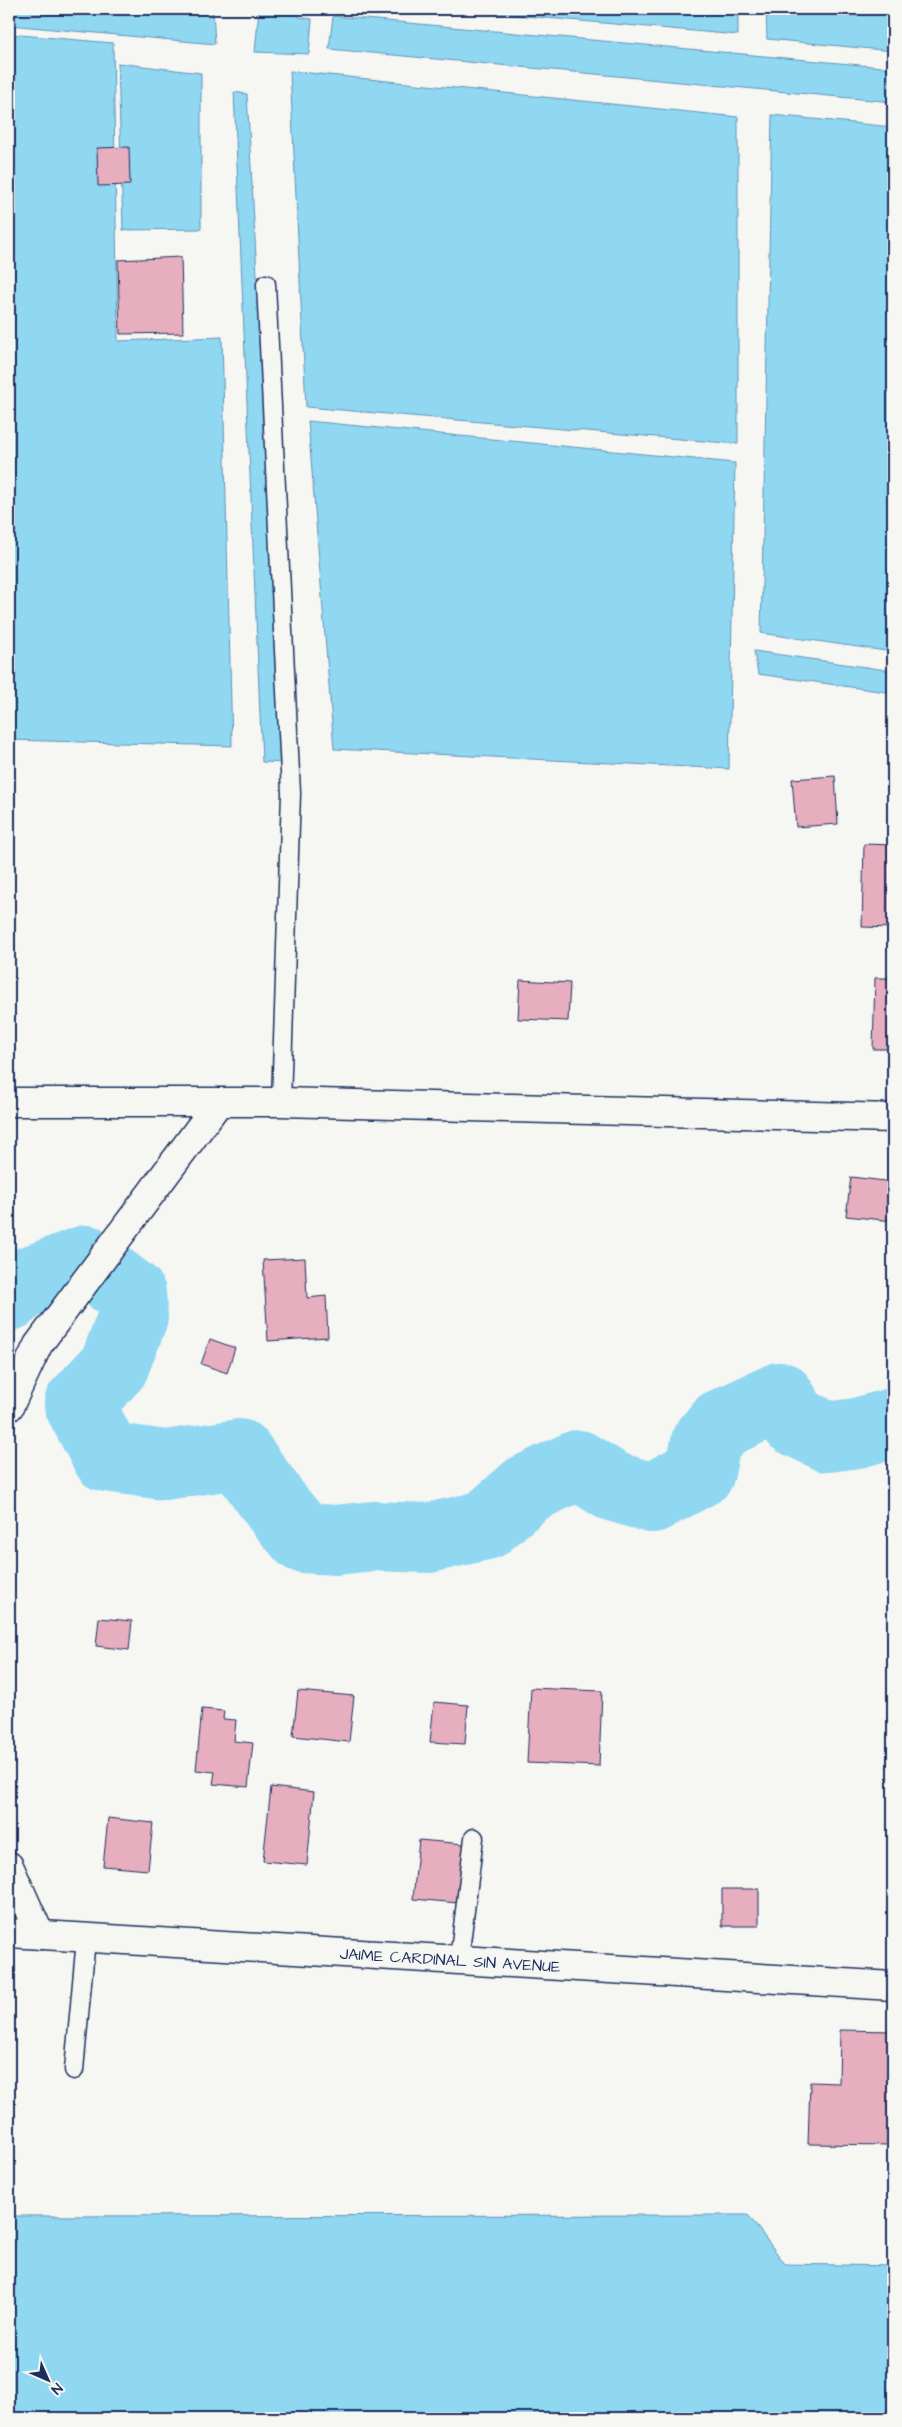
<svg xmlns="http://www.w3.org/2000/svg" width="902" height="2427" viewBox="0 0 902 2427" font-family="'Architects Daughter',sans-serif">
<rect width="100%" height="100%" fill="#f6f6f2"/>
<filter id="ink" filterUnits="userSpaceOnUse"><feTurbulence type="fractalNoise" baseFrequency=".02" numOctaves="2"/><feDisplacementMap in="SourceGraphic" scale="10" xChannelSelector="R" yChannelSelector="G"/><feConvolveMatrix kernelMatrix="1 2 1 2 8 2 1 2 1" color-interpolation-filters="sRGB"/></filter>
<g filter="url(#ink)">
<!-- water -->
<path fill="#90d7f2" stroke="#6194b7" d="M9,9l204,2 2,33 -206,-19z
M259,9h39l1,8 13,2 -3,35 -54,-2z
M445,9h293v26z
M766,9h127v42l-126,-12z
M333,16l560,52v34l-564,-53z
M9,34l104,9 5,298 104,-4 10,409 -223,-6z
M118,63l83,10v156l-78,1z
M290,71l448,46v327l-432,-37z
M234,92l13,2 37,669 -22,-1z
M772,115l121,12v525l-132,-19z
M308,421l427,42 -6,306 -395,-20z
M754,651l139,20v22l-135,-19z
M748,2215l37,49 108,2v152h-884v-202z"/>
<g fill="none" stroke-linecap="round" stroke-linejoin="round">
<!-- river -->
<path stroke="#90d7f2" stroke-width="70" d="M9,1296l15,-13 62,-23 45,34 2,23 -19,49 -35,38 28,53 58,8 74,-11 40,56 24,28 33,2 37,-4 56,2 57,-13 41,-36 51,-24 34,21 40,12 48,-26 6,-30 15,-18 59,-27 15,24 33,16 29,-4 36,-10"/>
</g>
<!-- building -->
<path fill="#e7aebf" stroke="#1b2f5e" d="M129,147l1,38 -32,1 -1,-38z
M181,257l2,76 -63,1 -2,-74z
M835,776l3,48 -42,3 -4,-48z
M864,844l29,1v83l-31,-1z
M875,978h18v71h-20z
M520,980l50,3 -2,38 -50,-2z
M851,1177l42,5v39l-47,-5z
M305,1258l2,40 19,-2 2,41 -60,4 -5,-81z
M210,1339l25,9 -8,25 -26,-9z
M99,1618l33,3 -3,29 -33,-4z
M531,1688l71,3 -3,75 -72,-3z
M298,1691l56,5 -5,46 -56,-6z
M434,1702l34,3 -3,39 -35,-2z
M202,1709l22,2 -1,8 13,1 -2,21 19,2 -5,44 -35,-3 2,-12 -19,-2z
M271,1787l43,5 -7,73 -44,-4z
M108,1818l45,5 -5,47 -45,-4z
M419,1840l45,4 -6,59 -45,-4z
M722,1889h37v37h-37z
M840,2030l53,1v114l-85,-1 2,-62 29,1z"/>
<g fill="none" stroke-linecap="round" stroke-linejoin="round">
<defs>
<path id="lane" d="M266,284l25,509 -10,309
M459,1959l15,-121
M74,2070l12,-131"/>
<path id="street" d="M9,1102h272l612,16
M9,1407l29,-62 181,-243
M9,1866l31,69"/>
<g id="secondary">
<path id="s1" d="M9,1933l884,53"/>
</g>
</defs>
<!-- lane casing -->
<use href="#lane" stroke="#1b2f5e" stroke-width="21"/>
<!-- street casing -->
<use href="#street" stroke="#1b2f5e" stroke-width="31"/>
<!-- secondary casing -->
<use href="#secondary" stroke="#1b2f5e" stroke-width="31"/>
<!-- lane -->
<use href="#lane" stroke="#f6f6f2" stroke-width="18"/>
<!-- street -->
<use href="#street" stroke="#f6f6f2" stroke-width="28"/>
<!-- secondary -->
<use href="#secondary" stroke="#f6f6f2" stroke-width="28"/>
</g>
</g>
<g text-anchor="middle" stroke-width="4.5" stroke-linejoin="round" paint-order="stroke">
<!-- street labels -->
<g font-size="16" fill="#1b2f5e" stroke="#f6f6f2">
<text dy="6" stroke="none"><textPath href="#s1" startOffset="442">JAIME CARDINAL SIN AVENUE</textPath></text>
</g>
</g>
<!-- margin -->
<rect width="902" height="2427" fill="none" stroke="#f6f6f2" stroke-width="30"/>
<rect x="15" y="15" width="872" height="2397" fill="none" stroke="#1b2f5e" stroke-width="2" filter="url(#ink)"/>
<!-- north arrow -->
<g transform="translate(48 2380) rotate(135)" stroke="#f6f6f2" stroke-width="4" paint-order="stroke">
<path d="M0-4L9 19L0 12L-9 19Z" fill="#1b2f5e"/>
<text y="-8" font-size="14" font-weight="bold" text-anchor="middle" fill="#1b2f5e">N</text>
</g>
</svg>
